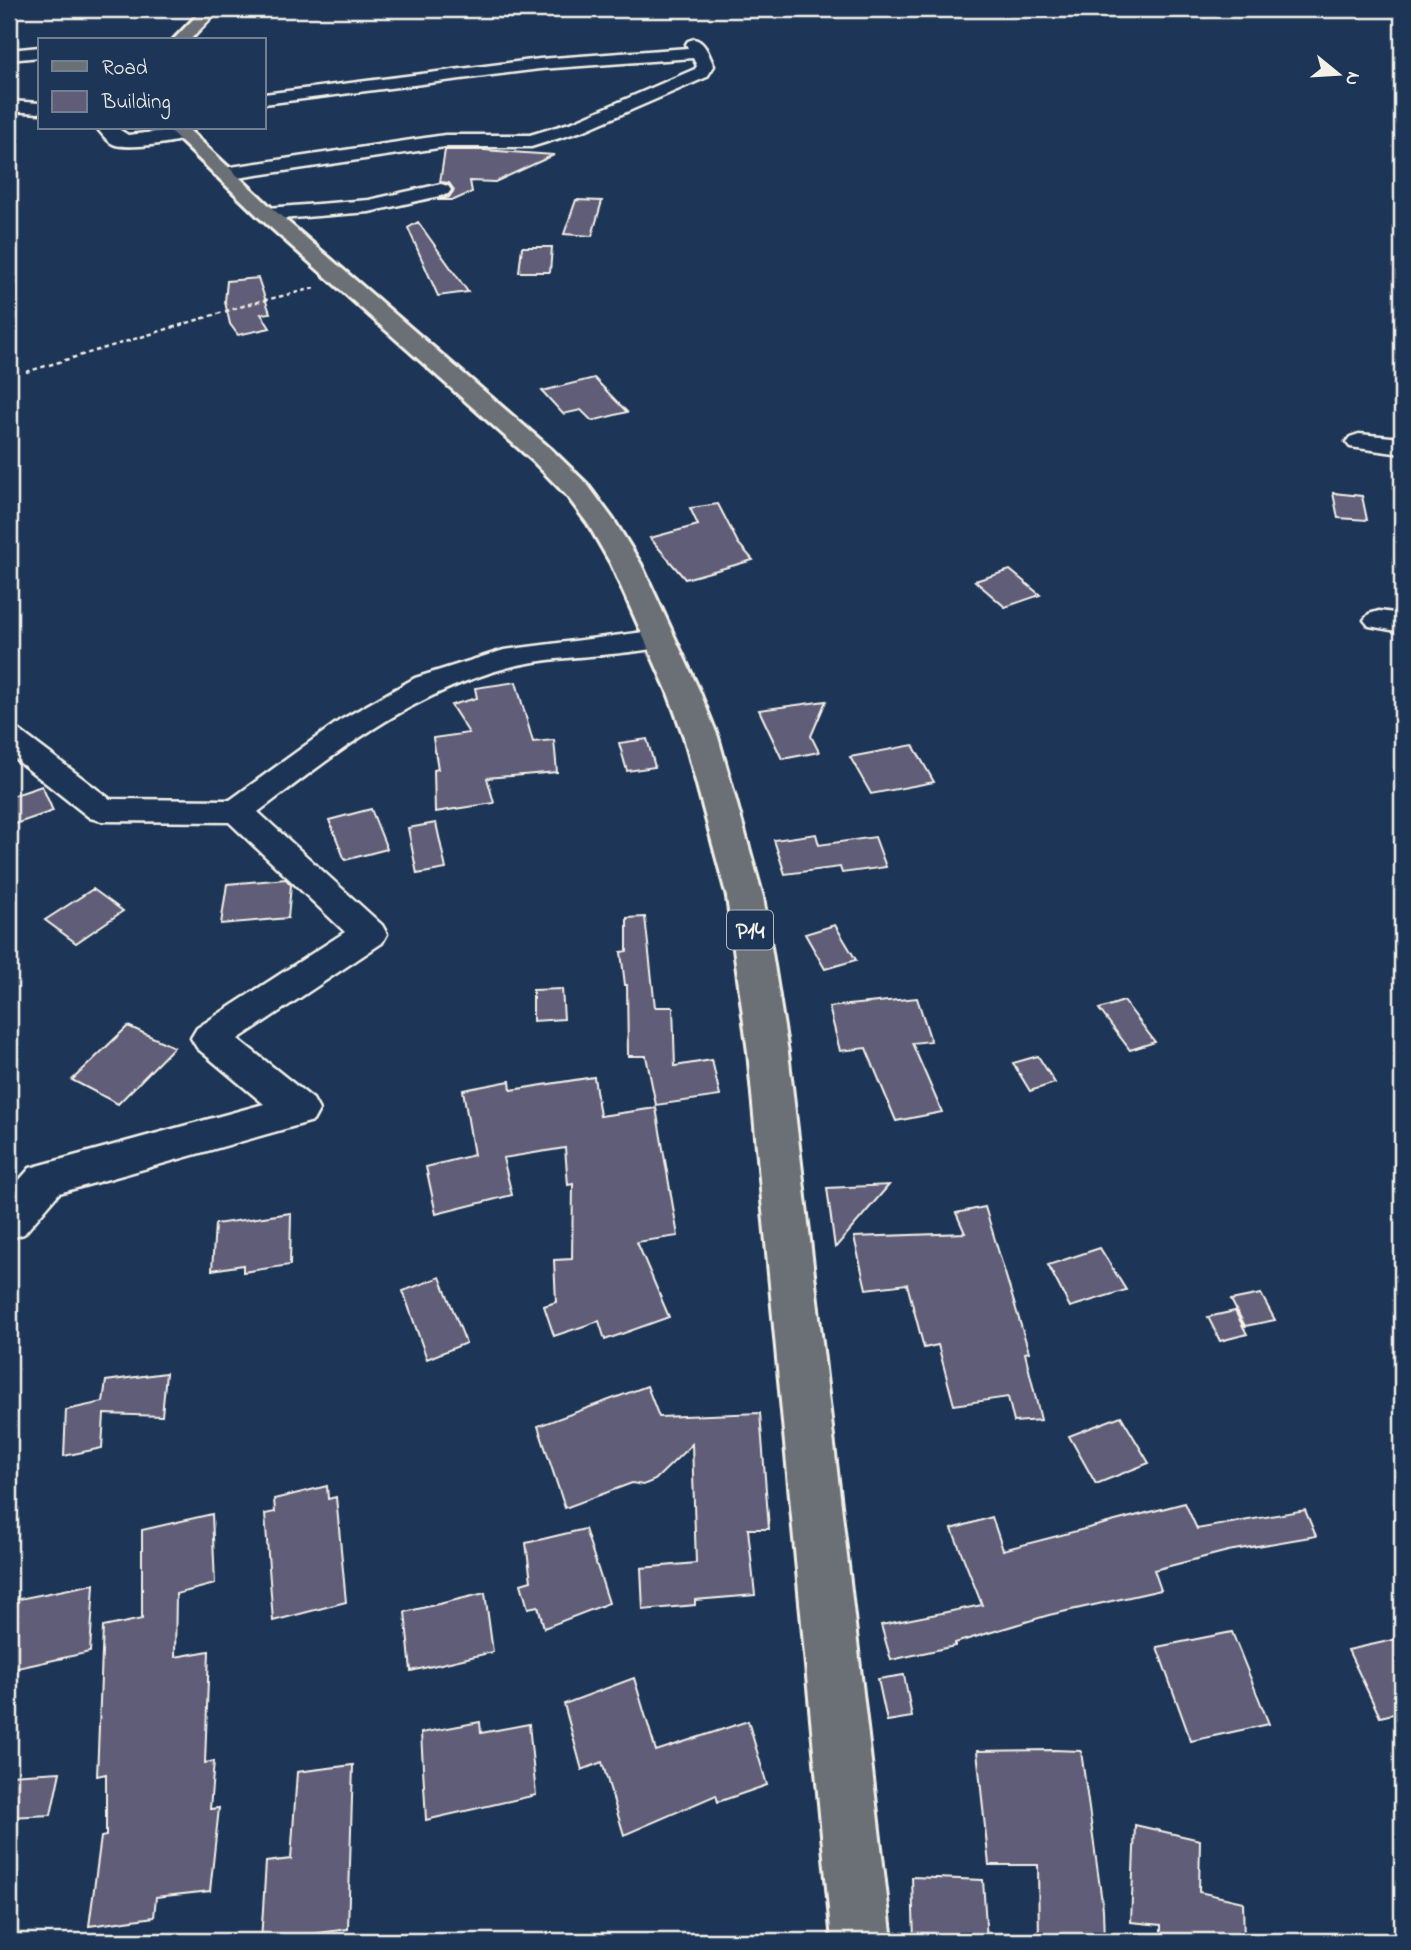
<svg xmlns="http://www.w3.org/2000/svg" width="1411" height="1950" viewBox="0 0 1411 1950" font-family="'Indie Flower',sans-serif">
<rect width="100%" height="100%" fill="#1d3557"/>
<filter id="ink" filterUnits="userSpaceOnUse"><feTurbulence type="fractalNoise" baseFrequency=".0143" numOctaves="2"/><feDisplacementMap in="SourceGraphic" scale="14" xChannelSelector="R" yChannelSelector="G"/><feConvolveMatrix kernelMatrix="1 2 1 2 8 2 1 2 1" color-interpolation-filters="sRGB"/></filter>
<g filter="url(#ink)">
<!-- building -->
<path fill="#615d79" stroke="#f4f1e8" stroke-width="2" d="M445,150h39l70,5 -59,27 -25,-1 2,11 -18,8h-17l12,-3 5,-7 -5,-7 -9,-1z
M576,200l26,1 -10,35 -28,-2z
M418,222l50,70 -30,4 -30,-68z
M522,247h30l-2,25h-31z
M258,278l12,35 -9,1 9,14 -32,7 -8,-11 -5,-22 2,-21z
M594,378l33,34 -35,9 -11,-11 -18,4 -21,-23z
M1333,493l29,3 5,24 -29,-2z
M718,504l20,39 15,17 -68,19 -35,-41 48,-13 -8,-17z
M1010,570l30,25 -35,12 -30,-26z
M516,682l17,60 21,-2 3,32 -70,6 7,25 -59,9 -1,-42 4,-1 -5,-31 36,-5 -18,-28 26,-7 -2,-10z
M826,701l-15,35 8,16 -37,7 -23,-49z
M647,739l8,28 -28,4 -8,-28z
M913,745l21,37 -63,12 -21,-37z
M42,786l11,25 -44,15v-29z
M371,809l16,40 -42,11 -16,-40z
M436,823l10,46 -29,5 -9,-46z
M816,834l3,11 56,-8 11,30 -44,6 -2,-6 -55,7 -11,-34z
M286,879l5,6 -3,33 -67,6 6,-40z
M93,889l30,22 -47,32 -31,-23z
M645,917l10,90h18l2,59 37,-6 8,36 -64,9 -10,-49h-18l-1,-71h-2l-4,-33 6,-1v-33z
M835,925l21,35 -31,9 -20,-35z
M562,989l2,30 -31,2v-31z
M917,998l14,43 -19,2 30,69 -46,9 -30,-73 -26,3 -11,-44z
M1124,1001l31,41 -25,8 -31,-41z
M128,1026l46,21 -56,57 -46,-24z
M1038,1056l17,27 -25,8 -17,-28z
M594,1077l6,39 56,-8 22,128 -41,6 32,75 -64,23 -6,-19 -45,15 -10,-30 12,-4 -2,-42 18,-1 1,-75 -5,1 -3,-37 -62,10 9,37 -76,19 -10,-47 48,-12 -11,-65 47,-9 1,9z
M889,1185l-54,63 -8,-60z
M985,1207l44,145 -4,1 16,67 -27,2 -6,-25 -54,8 -16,-60 -14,3 -17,-64 -41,5 -12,-52 111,-4 -9,-20z
M291,1213l-1,52 -47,7v-7l-31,5 3,-46z
M1100,1248l26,42 -56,17 -22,-42z
M440,1277l26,66 -39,16 -24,-68z
M1261,1294l14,26 -30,6 -14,-26z
M1235,1311l12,23 -27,7 -12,-24z
M166,1373l-4,43 -58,-2 -2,34 -38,8 2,-46 37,-8 3,-21z
M647,1386l12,31 101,-4 9,116h-21l7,66 -60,5v5l-52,5 -2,-42 55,-5 -4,-119 -37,36 -12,5 -11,-2 -67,25 -27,-82z
M1121,1416l28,47 -53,21 -27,-48z
M327,1486l1,13 8,-2 10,105 -73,19 -8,-107 10,-2 -1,-13z
M1185,1503l12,26 108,-19 11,26 -88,15 -74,19 7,20 -112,25 -94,28v3l-64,14 -10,-35 101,-20 -30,-76 40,-12 11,33z
M212,1514l3,70 -39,10 -1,63 34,-6 -4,112 9,-2 -4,48 9,-1 -9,83 -54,6 -2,20 -65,9 12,-89 5,-1v-62l-9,2 6,-149 39,-8v-89z
M585,1529l24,74 -65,25 -6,-22 -10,2 -7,-24 10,-3 -5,-38z
M94,1584l-4,68 -81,18v-69z
M485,1593l8,59 -82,19 -6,-59z
M1232,1632l37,92 -78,17 -34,-94z
M1402,1638v74l-22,5 -32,-67z
M904,1675l8,42 -25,4 -9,-42z
M634,1678l22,73 92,-30 19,64 -49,17 -2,-7 -92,40 -22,-73 -20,8 -18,-66z
M480,1722l1,11 48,-9 7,71 -110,25 -5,-87z
M1053,1750l28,1 22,158 1,32h-65l-1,-76h-49l-12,-114z
M353,1765l-5,164 -87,12 5,-79 25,-3 6,-87z
M60,1772l-9,43 -42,2v-42z
M1135,1825l65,15 -1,52 44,10 1,39h-83v-16l-30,-3z
M912,1877l71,3 4,61h-73z"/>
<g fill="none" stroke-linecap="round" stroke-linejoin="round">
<defs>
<path id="minor" d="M694,39c12,3 15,17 20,27l-7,11 -122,53 -54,17h-86l-221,33 -10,-6 10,-6 221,-33h85l43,-13 122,-53 2,-3 -4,-8 -153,11 -276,35v-10l276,-35 148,-11 -2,-4 2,-3z
M40,47v10l-31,3v-10z
M9,101l31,2v10l-31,-2z
M97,128h20l11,7 54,-6 9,6c-7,8 -67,15 -78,9 -6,-3 -12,-11 -16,-16z
M441,184l7,2 3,4 -3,4 -79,18 -102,8 -7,-2 -3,-4 3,-4 7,-2 102,-8z
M1359,434l43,4v16l-52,-7 -4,-5 4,-5z
M1379,611l23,3v18l-33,-6 -5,-6 5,-6z
M660,630l10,3 5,6 -5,6c-52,13 -113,9 -164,23 -98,27 -168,84 -248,144l124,113 5,9 -5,9 -144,96 75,60 6,11 -6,11 -254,72 -35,41 -15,5v-47l21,-24 234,-64 -67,-56 -6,-10 6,-10 148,-96 -116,-110 -127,-1 -12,-3 -81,-64v-26l11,3 90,68 120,1 109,-79 76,-43 89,-28z"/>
<path id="major" d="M203,9h17l-30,31h-17z
M167,128h20l87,82 277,239 36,35 28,38 26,42 58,126 19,47 45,160 25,155 104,889h-60l-84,-889 -21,-155 -43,-160 -17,-47 -56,-126 -23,-40 -21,-28 -34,-35 -273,-243z"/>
</defs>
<!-- minor casing -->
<use href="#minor" stroke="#f4f1e8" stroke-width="5"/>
<!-- major casing -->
<use href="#major" stroke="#f4f1e8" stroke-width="6"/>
<!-- path -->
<path stroke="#f4f1e8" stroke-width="2.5" stroke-dasharray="4.5 3.5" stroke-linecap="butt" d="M26,372l227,-69 62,-15"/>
<!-- minor -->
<use href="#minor" fill="#1d3557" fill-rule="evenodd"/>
<!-- major -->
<use href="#major" fill="#6b7074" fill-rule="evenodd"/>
</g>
</g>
<g text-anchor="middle" stroke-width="6" stroke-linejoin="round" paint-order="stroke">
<!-- shield labels -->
<rect fill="#1d3557" stroke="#b4b9bc" stroke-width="2" x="727" y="910.5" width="46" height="39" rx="5"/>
<g font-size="23" font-weight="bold" fill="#f4f1e8">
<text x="750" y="938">P14</text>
</g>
</g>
<!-- margin -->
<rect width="1411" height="1950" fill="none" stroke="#1d3557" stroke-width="35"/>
<rect x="18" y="18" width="1376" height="1915" fill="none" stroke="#f4f1e8" stroke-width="2.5" filter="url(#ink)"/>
<!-- legend -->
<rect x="38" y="38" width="228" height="91" fill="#1d3557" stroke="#738091" stroke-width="2"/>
<rect x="52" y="61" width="35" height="10" fill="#6b7074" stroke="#738091" stroke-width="2"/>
<text x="102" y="74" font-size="21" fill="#f4f1e8">Road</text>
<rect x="52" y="91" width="35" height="21" fill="#615d79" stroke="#738091" stroke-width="2"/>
<text x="102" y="108" font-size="21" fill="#f4f1e8">Building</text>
<!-- north arrow -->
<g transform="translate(1338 74) rotate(108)" stroke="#1d3557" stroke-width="5" paint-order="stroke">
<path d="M0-5L12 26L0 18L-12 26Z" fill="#f4f1e8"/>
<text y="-10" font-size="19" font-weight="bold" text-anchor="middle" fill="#f4f1e8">N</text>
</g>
</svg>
